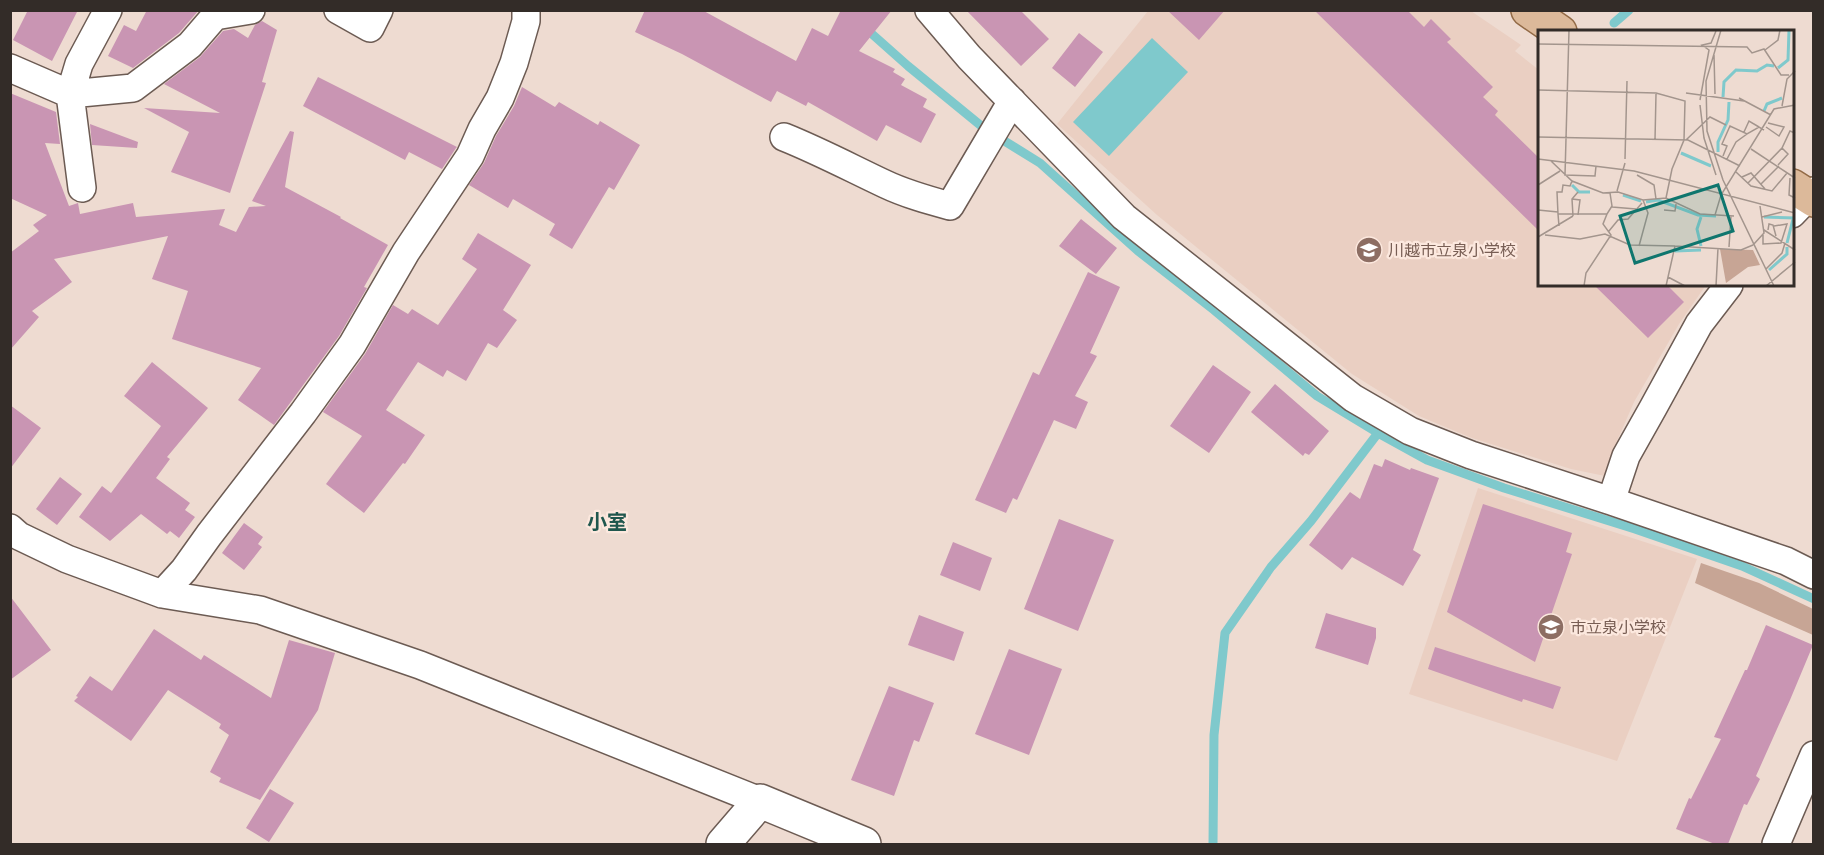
<svg xmlns="http://www.w3.org/2000/svg" width="1824" height="855" viewBox="0 0 1824 855" font-family="Helvetica,'Noto Sans JP',sans-serif">
<rect width="100%" height="100%" fill="#eedbd1"/>
<!-- built -->
<path fill="#eacfc2" d="M1148,11h323l50,34 -6,6 24,19v215h167l-27,39 -45,78 -17,39 -12,35 -34,-7 -99,-31 -53,-22 -67,-42 -195,-159 -100,-91z
M1478,488l219,71 -80,202 -208,-67z"/>
<!-- green -->
<path fill="#c7a595" d="M1701,563l58,20 54,26v26l-118,-52z"/>
<!-- water -->
<path fill="#7fc9cc" d="M1152,38l36,34 -79,84 -36,-34z"/>
<g fill="none" stroke-linecap="round" stroke-linejoin="round">
<!-- stream -->
<path stroke="#7fc9cc" stroke-width="9" d="M1614,23l15,-13
M863,26l45,40 77,63 55,34 98,88 76,59 103,86 61,37 49,27 77,28 131,41 107,37 72,33
M1213,844l1,-109 11,-102 46,-66 40,-46 67,-88"/>
</g>
<!-- building -->
<path fill="#c995b3" d="M28,10h50l-26,51 -39,-21z
M147,10h52l-20,23 -46,35 -25,-12 16,-31 12,6z
M645,10h57l94,51 16,-33 16,8 13,-26h51l-33,41 36,18 -2,3 12,7 -4,6 26,14 -4,8 13,7 -15,29 -35,-18 -9,16 -69,-39 -2,4 -29,-15 -6,11 -89,-48 -47,-22z
M966,10h54l29,29 -28,27z
M1167,10h58l-26,30z
M1314,10h93l17,17 7,-8 20,20 -4,3 46,45 -10,10 15,14 -3,4 44,43v73z
M262,21l15,9 -15,52 4,1 -36,110 -59,-21 18,-40 -45,-24 76,5 -56,-29 36,-27 23,-26 11,-2 14,9 7,-13z
M1079,33l24,19 -28,35 -23,-19z
M318,77l139,70 -1,1 -14,21 -33,-17 -4,8 -102,-54z
M522,87l33,20 4,-5 39,23 2,-4 40,24 -26,45 -5,-3 -37,62 -23,-14 6,-11 -42,-25 -5,9 -39,-23 15,-22 12,-27 18,-30z
M10,93l46,19 4,32 -15,-1 24,63 9,-3 2,11 53,-11 3,14 89,-8 -6,16 17,7 13,-25 17,-1 -14,-5 38,-70 4,1 -9,55 56,30 -1,1 48,27 -24,42 3,1 -28,48 -65,89 -36,-25 23,-32 -89,-29 16,-48 -36,-12 16,-43 -114,23 18,23 -40,29 7,6 -29,33v-97l29,-22 -6,-6 14,-10 -37,-17z
M90,124l48,18 -1,6 -45,-3z
M1081,219l36,29 -21,26 -37,-28z
M478,233l53,32 -28,45 14,10 -20,28 -9,-5 -22,38 -19,-11 -4,7 -25,-15 -32,48 39,25 -20,29 -2,-1 -39,50 -38,-29 36,-48 -39,-24 42,-58 28,-49 15,9 4,-5 26,16 39,-56 -15,-10z
M1088,272l32,15 -30,66 7,3 -22,40 13,6 -12,27 -22,-9 -37,80 -4,-2 -7,15 -31,-13 58,-128 6,3z
M1594,285h73l17,17 -36,36z
M152,362l56,46 -41,49 3,2 -14,19 34,25 -5,7 10,7 -16,21 -9,-7 -3,3 -26,-20 -31,27 -31,-24 23,-31 9,7 50,-67 -37,-30z
M1213,365l38,27 -42,61 -39,-27z
M1275,384l54,47 -20,24 -4,-2 -2,3 -52,-44z
M10,405l31,23 -31,41z
M1385,459l25,11 1,-2 28,10 -26,72 8,5 -18,31 -51,-29 -10,13 -33,-25 41,-53 10,7 14,-35 8,3z
M60,477l22,17 -25,31 -21,-16z
M1483,504l89,29 -6,19 6,2 -37,108 -88,-50z
M1059,519l55,21 -36,91 -54,-22z
M244,523l19,14 -5,7 4,3 -18,23 -22,-17z
M953,542l39,16 -12,33 -40,-16z
M10,596l41,54 -41,30z
M1326,613l50,15v10l-8,27 -53,-17z
M919,615l45,17 -10,29 -46,-16z
M1766,625l47,20 -23,55 -34,76 4,3 -13,26 -3,-1 -16,40h-13l-39,-15 13,-31 2,1 30,-60 -7,-2 31,-67h2z
M154,629l47,31 3,-5 67,43 18,-58 46,13 -17,57 -58,90 -41,-18 2,-4 -11,-6 19,-37 -10,-7 2,-4 -53,-34 -37,51 -57,-40 4,-4 -2,-1 14,-20 22,15z
M1435,647l126,40 -8,22 -30,-10 -1,3 -94,-33z
M1009,649l53,20 -33,86 -54,-21z
M889,686l45,17 -15,39 -5,-2 -20,56 -43,-16z
M270,789l24,14 -25,39 -23,-14z"/>
<g fill="none" stroke-linecap="round" stroke-linejoin="round">
<defs>
<path id="minor" d="M338,10l32,18 9,-18
M929,10l40,47 155,160 229,181 57,33 61,24 140,46 175,60 28,14
M10,68l60,26 63,-6 57,-43 25,-29 36,-6
M784,137c35,14 67,31 101,47 21,10 43,16 65,22l62,-105
M82,188l-12,-94 9,-30 29,-54
M1792,214l22,-23
M1611,501l15,-45 27,-48 46,-84 30,-39
M10,528l9,8 48,23 95,35 98,16 160,55 340,136
M162,594l22,-24 25,-35 94,-122 49,-68 54,-93 64,-96 12,-27 18,-31 14,-35 12,-42v-11
M1776,844l38,-89"/>
<path id="tertiary" d="M723,844l37,-43 104,43"/>
<path id="primary" d="M1528,10l32,22
M1792,186l22,14"/>
</defs>
<!-- minor casing -->
<use href="#minor" stroke="#6c5b53" stroke-width="30"/>
<!-- tertiary casing -->
<use href="#tertiary" stroke="#6c5b53" stroke-width="36"/>
<!-- primary casing -->
<use href="#primary" stroke="#926a46" stroke-width="36"/>
<!-- minor -->
<use href="#minor" stroke="#fff" stroke-width="27"/>
<!-- tertiary -->
<use href="#tertiary" stroke="#fff" stroke-width="33"/>
<!-- primary -->
<use href="#primary" stroke="#dcb99a" stroke-width="33"/>
</g>
<!-- icons -->
<defs>
<symbol id="school-disc" viewBox="-11 -11 22 22"><circle r="9.5" fill="#8d6e63" stroke="#fce8de"/><path d="M0-5L7-2L0 1L-7-2ZM-4 1L0 2.5L4 1V4Q0 6-4 4Z" fill="#fff"/></symbol>
</defs>
<g fill-rule="evenodd">
<use href="#school-disc" x="1354" y="235" width="30" height="30"/>
<use href="#school-disc" x="1536" y="612" width="30" height="30"/>
</g>
<g text-anchor="middle" stroke-width="4.5" stroke-linejoin="round" paint-order="stroke">
<!-- education labels -->
<g font-size="16" fill="#785e54" stroke="#fce8de" text-anchor="start">
<text x="1388" y="256">川越市立泉小学校</text>
<text x="1570" y="633">市立泉小学校</text>
</g>
<!-- quarter labels -->
<g font-size="20" font-weight="bold" fill="#20574e" stroke="#fce8de">
<text x="607" y="529">小室</text>
</g>
</g>
<!-- overview -->
<g transform="translate(1538 30)">
<rect width="256" height="256" fill="#eedbd1"/>
<path d="M182,219l33,1 7,15 -12,2 -22,16z" fill="#c7a595"/>
<path fill="none" stroke="#7fc9cc" stroke-width="3" d="M240,38l10,-8 1,-30M185,67l1,-15 12,-12 21,1 10,-6 7,1M226,81l3,-7 15,-6M180,122v-10l10,-22 1,-18M143,123l30,13M34,155l7,7h11M85,165l18,6M108,172l12,-2 40,15 18,1M226,187l31,1M249,213l6,-24M163,216l-4,-17 4,-12M137,221l26,-1M231,240l18,-16v-7"/>
<path fill="none" stroke="#a3958d" stroke-width="1.5" d="M31,0l-4,145 30,1 1,-10M183,0l-15,51 1,50 16,49 51,106M0,14l209,3 5,6 12,-4 17,26h8M227,20l13,-10 2,-10M176,25l1,39M0,60l118,3 29,8 -1,39 -12,29 -6,29M148,63l58,8M201,68l32,17M162,70l9,-50 -7,-5 9,-2 5,-12M162,75l4,33 12,37M244,76l5,-27 8,-8M228,97l13,9 5,-9 -16,-4M206,102l5,-11 10,6M0,107l150,3 52,26M117,110l1,-46M148,110l24,-23 16,8M213,119l44,29M185,126l4,-10 -5,-2 8,-18 17,8 12,-7 5,3M0,129l96,12 161,42M87,129l2,-78M189,129l9,-17 11,-8M13,131l21,20 31,12 15,-1 25,8 23,-2 34,16 34,2M240,135l10,-11 -6,-6M198,142l15,14 21,5 15,-18M99,145l17,10 2,14M204,147l9,-4 14,16M252,148l-1,17 6,3M210,153l34,-35 8,-17 5,2M223,154l18,-18M0,155l22,-14M79,161l8,-28M34,169l8,1 -2,15M74,177l24,2M0,180l20,2M126,180l11,1 1,-7M20,184l-1,-22h5l1,-7 7,1 2,-5M177,185l6,-20 53,-86 21,-4M35,186l-1,-17 6,-7M224,187l20,-5M21,196l-1,-12h49l5,-8 -2,-13M226,200l31,20M230,200l1,-6 4,1 3,11M71,201l9,-11 10,-1 14,-16M7,205l35,4 25,-5 25,11 45,1M225,205v9l18,-1 6,-19 -13,2M0,207l35,-21M215,215l11,-12 -4,-27M101,216l9,-33 -5,-13M191,217l2,-31M228,239l16,-16 3,-10M130,247l17,9M46,256l2,-13 25,-38 -8,-11 4,-10M128,256l9,-40 66,4 12,-5M178,256l2,-38M228,256l29,-24"/>
<path fill="#0f766e" fill-opacity="0.15" stroke="#0f766e" stroke-width="3" d="M180,155l15,46 -98,32 -15,-47z"/>
<rect width="256" height="256" fill="none" stroke="#332c28" stroke-width="3"/>
</g>
<!-- border -->
<rect width="1824" height="855" fill="none" stroke="#332c28" stroke-width="24"/>
</svg>
